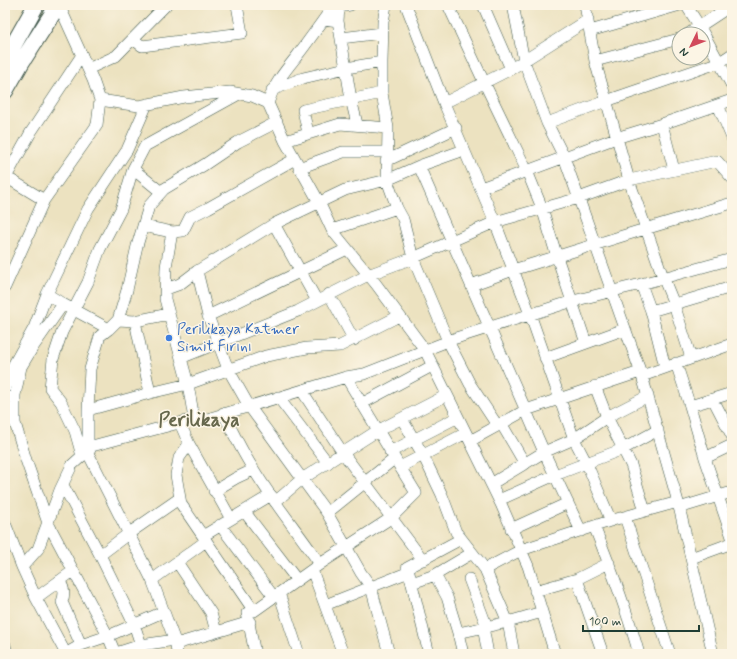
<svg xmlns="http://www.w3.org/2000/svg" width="737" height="659" viewBox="0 0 737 659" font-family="Mynerve,sans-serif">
<rect width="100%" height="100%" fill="#fcf5e5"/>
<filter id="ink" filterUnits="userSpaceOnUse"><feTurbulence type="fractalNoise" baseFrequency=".025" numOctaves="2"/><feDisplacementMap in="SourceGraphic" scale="8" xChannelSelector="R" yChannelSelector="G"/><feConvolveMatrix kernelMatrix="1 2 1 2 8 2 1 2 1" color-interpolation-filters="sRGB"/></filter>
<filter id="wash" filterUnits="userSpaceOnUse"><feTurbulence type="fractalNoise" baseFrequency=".012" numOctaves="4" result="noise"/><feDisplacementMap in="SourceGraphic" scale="16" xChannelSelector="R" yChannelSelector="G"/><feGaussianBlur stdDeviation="0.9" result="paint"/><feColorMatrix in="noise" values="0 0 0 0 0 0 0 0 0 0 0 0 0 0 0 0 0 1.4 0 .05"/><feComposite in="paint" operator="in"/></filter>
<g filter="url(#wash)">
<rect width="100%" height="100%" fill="#ece2c0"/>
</g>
<g filter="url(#ink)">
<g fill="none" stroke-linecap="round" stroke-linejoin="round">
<defs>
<path id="minor" d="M59,5l34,75 7,20
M334,5c-12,17 -24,34 -37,51 -12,15 -23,28 -29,47l17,38 34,61 13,28 44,54 49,66 76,154 27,62 27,88
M386,5l-3,17 -1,40v31l6,35 -1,52 10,28 6,11 10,39 35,83 22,43 27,41
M406,5l38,98 51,119 35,92 44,125 13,25 24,57
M448,5l36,77 43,89 15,37 15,49 29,86
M483,5l28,64
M513,5l11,56 23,62 17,34 78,219 36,126 35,152
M585,5l10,56 34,119 34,97 11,27 17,54
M686,5l14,22 32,59
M324,19l14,2 13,78 6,25
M338,21l1,-14 11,-2
M590,31l90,-26
M688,34l44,-29
M341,38l41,-5
M133,39l9,7 100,-13 -5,-28
M595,61l84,-22
M88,69l28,-13 50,-51
M272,90l31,-12 43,-10 36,-6
M444,103l67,-34 77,-49
M718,105l14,33
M547,123l59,-22 114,-39 12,-8
M662,124l12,46
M308,133l-5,-23 79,-17
M285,141l55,-17 48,4
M386,161l70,-33
M419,166l125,286 37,79
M299,168l44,-16h45
M133,169l28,23
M6,177l38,23
M5,179l26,-47 51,-77
M481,188l135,-50 46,-14 70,-24
M274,224l43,77
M143,226l29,6 -6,35 -1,32 23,85 6,35
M332,230l65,-22
M172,232l11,-1 7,-14 18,-9 87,-49
M641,284l10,27 14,56
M471,285l42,-15 132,-41 87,-26
M5,287l39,-87 53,-75 3,-25 39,6 45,-9 46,-5 22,4 16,7
M166,289l14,-5 17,-13
M47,294l16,10 46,25
M329,294l25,46
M63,304l-30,43 -12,20 -6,28v28l11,37 22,63 60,113 7,17
M651,311l81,-24
M208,316l139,-67
M118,320l17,1 34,-7
M135,321l15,72
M181,358l117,-47 70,-36 45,-17 82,-36 84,-24 50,-18 88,-19 15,17
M545,358l80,-29
M676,363l14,43 15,52 27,79
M642,376l90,-32
M346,377l54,90 66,-34
M595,386l12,31 24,48 14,46
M5,388l4,-15 25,-45 13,-34 41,-85 39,-59 20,-46
M302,391l41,62 80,107
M5,397l10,1
M278,397l50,66
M713,399l19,37
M361,404l71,-38
M690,406l42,-13
M88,410l62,-17 38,-9 78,-28 41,-8 33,-2 59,-30
M223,413c10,19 19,39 31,57 20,33 44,62 66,94
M402,419l21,36 19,40 14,37 29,37 23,53 6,32
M180,423l9,21 -10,14 -3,17 5,29 73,107
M501,423l24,41
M470,441l56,-31 114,-38
M189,444l42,75
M390,452l68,-35
M82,456l-7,-25 -14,-29 -11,-14 3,-29 9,-27 26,-50 12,-33 21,-40 12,-40 12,-23 94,-52
M705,458l27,-13
M491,484l53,-32 30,-13 33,-22 41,-21
M63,485l37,70 34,69 7,21
M214,491l22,-13 17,-8
M499,500l56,-25 68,-26 35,-19
M275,502l27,-23 75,-48 70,-36
M679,508l53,-16
M244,511l53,69
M327,513l67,-54
M625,517l45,137
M5,523l17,44
M220,525l54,72
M594,526c17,42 33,85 45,128
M511,529l57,-26
M203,536l68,-41
M100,555l28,-21 52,-36
M691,558l41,-15
M177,562l34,51 5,19
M485,569l36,-19 92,-30 65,-18
M312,570l31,84
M409,572l-2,-4 54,-29
M435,575l12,22 11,36 5,21
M469,579l18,48
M577,579l26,75
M152,580l54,-39
M59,581c6,7 6,13 3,21l19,43
M412,583l23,-8 37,-22
M535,591l42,-12 32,-16
M279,593l20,61
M36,598l37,-27
M325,605l84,-33 20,82
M483,627l5,27
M458,633l50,-11 34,-10
M176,644l74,-22
M5,645l2,9
M65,654l16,-9 27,-9 55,-24
M66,654l-30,-56 -14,-31 16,-18 22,-59 12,-25 10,-9 6,-3 4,-7 102,-27 10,1 142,-43 18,-3 92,-36 117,-37 68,-17 91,-25
M113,654l28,-9 34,-5
M177,654l-1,-10 -24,-64 -64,-127v-43l2,-41 10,-33 9,-7 9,-9 9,-30 10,-44 12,-40 15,-17 40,-24 34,-23 39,-20
M255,654l-8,-41 7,-2 66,-47 71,-46 25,-25 -16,-26
M389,654l-18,-67 -10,-14 -34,-60 -78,-107 -21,-37 -20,-53 -11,-45 77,-47 71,-34 42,-10 32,-14 45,-16"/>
<path id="highway" d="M5,60l31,-55
M5,91l16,-28 37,-58"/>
</defs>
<!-- minor casing -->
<use href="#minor" stroke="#3e5649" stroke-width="12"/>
<!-- highway casing -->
<use href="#highway" stroke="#3e5649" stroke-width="18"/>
<!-- minor -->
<use href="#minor" stroke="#fff" stroke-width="11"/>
<!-- highway -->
<use href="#highway" stroke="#fff" stroke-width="16"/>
</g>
</g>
<!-- markers -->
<circle fill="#3f7fe0" stroke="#fcf5e5" stroke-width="1.5" cx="169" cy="338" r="4"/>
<g text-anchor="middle" stroke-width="3" stroke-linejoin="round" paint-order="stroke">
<!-- shop labels -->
<g font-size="15" fill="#366cbe" stroke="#fcf5e5" text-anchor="start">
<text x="177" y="334">Perilikaya Katmer<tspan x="177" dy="17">Simit Fırını</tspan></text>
</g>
<!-- district labels -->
<g font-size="19" font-weight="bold" fill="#67684d" stroke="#fcf5e5">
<text x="199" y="426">Perilikaya</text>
</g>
</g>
<!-- margin -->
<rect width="737" height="659" fill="none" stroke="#fcf5e5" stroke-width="20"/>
<!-- north arrow -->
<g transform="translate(691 46) rotate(227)"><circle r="19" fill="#fcf5e5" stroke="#a4ab9e"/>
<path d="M0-3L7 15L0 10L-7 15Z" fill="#d1495b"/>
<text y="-6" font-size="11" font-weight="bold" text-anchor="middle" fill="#1f3d34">N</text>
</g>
<!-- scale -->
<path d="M583 625v6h116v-6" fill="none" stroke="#1f3d34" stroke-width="2"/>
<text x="589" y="625" font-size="12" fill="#1f3d34" stroke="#fcf5e5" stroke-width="3" paint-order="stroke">100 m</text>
</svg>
